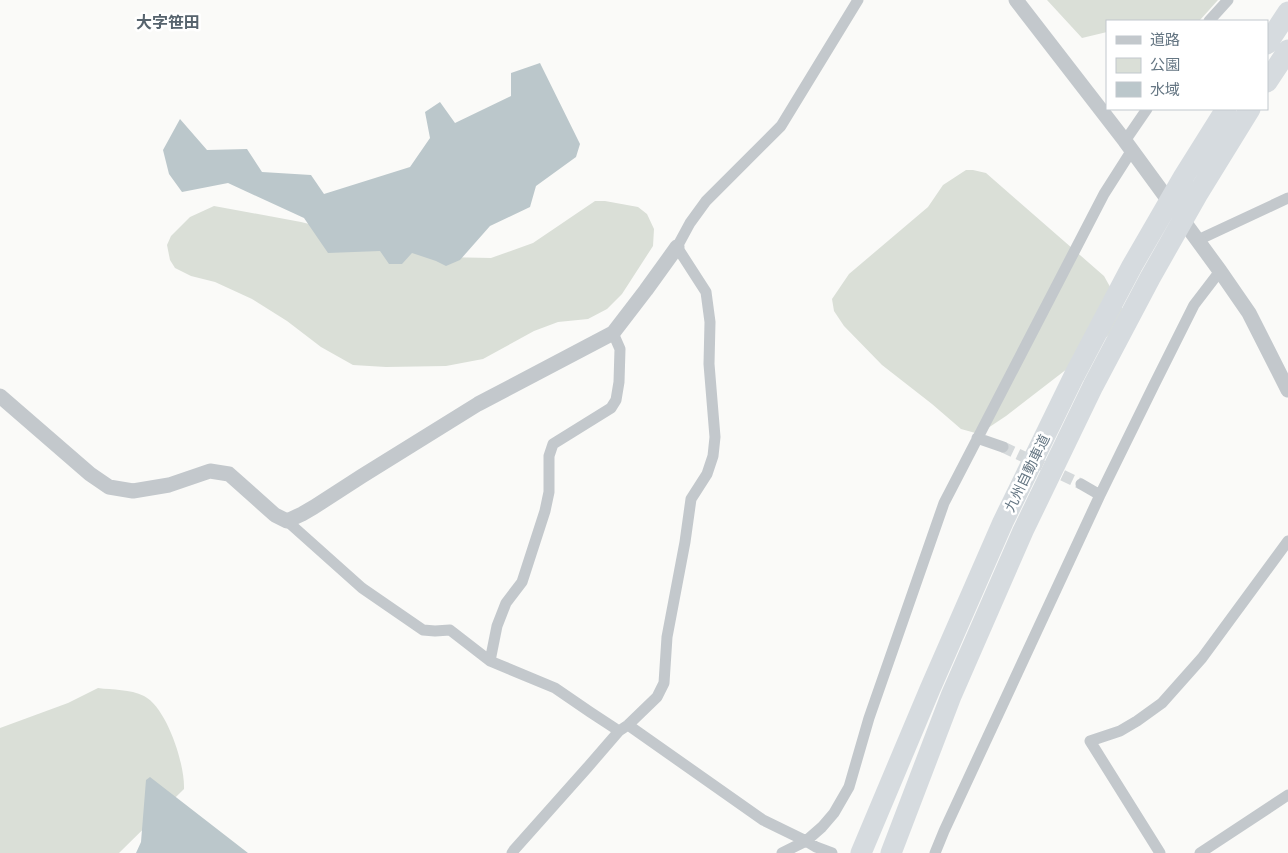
<svg xmlns="http://www.w3.org/2000/svg" width="1288" height="853" viewBox="0 0 1288 853" font-family="'Public Sans','Noto Sans JP',sans-serif">
<rect width="100%" height="100%" fill="#fafaf8"/>
<!-- green -->
<path fill="#dadfd7" d="M1047,0h171l-18,20 -6,1h-87v11l-25,6z
M966,170h7l13,3 118,103 19,34 -2,13 -23,22 -92,71 -27,18 -18,-5 -29,-25 -50,-39 -38,-39 -10,-15 -2,-12 17,-25 79,-67 15,-22z
M595,201h10l33,6 9,7 7,15 -1,17 -31,48 -15,15 -19,10 -30,3 -24,9 -51,28 -37,7 -60,1 -33,-2 -32,-18 -34,-26 -35,-22 -37,-17 -24,-6 -16,-8 -5,-8 -3,-15 4,-9 19,-19 24,-11 87,16 142,35 48,1 42,-15z
M98,688c15,2 32,1 46,8 23,12 41,68 40,93l-65,64h-119v-125l68,-25z"/>
<!-- water -->
<path fill="#bbc7cb" d="M540,63l40,81 -4,13 -40,29 -6,21 -40,19 -30,34 -14,6 -10,-5 -24,-8 -10,11h-13l-9,-13 -52,2 -24,-35 -76,-35 -46,9 -13,-18 -6,-24 17,-31 27,31 40,-1 15,23 49,3 13,19 86,-27 20,-29 -5,-26 15,-10 15,21 56,-27v-23z
M150,777l98,76h-112l5,-11 5,-62z"/>
<g fill="none" stroke-linecap="round" stroke-linejoin="round">
<!-- minor-tunnel -->
<path stroke="#d5d9db" stroke-width="11" stroke-dasharray="11 5.5" stroke-linecap="butt" d="M1003,447l78,37"/>
<!-- minor -->
<path stroke="#c3c8cc" stroke-width="11" d="M1209,21l19,-21
M1125,141l22,-32
M1198,240l90,-42
M977,438l26,9
M1081,484l19,11
M287,521l75,67 61,42 12,1 15,-1 40,31 65,27 35,24 29,19
M490,661l7,-35 9,-23 16,-21 23,-71 4,-19v-36l4,-12 58,-36 5,-8 3,-18 1,-33 -7,-16
M628,725l135,95 43,21 10,6 16,6
M512,853l2,-3 73,-82 32,-37 9,-6 29,-28 7,-14 3,-46 18,-95 6,-43 16,-25 6,-18 2,-19 -6,-73 1,-42 -4,-30 -29,-45 13,-24 16,-22 75,-75 77,-126
M782,853l24,-12 16,-14 12,-14 15,-26 20,-69 75,-215 160,-309 28,-44
M935,853l9,-22 156,-336 54,-110 40,-80 26,-34
M1160,853l-70,-112 30,-10 17,-10 25,-18 40,-45 86,-117
M1200,853l88,-58"/>
<!-- tertiary -->
<path stroke="#c3c8cc" stroke-width="15" d="M1016,0l109,141 95,130 29,42 39,77
M0,396l90,78 19,13 24,4 36,-6 41,-14 19,3 46,41 12,6 15,-7 12,-7 48,-31 116,-72 135,-71 33,-43 31,-43"/>
<!-- motorway -->
<path stroke="#d6dbdf" stroke-width="21" d="M1267,44l21,-32
M1267,82l21,-32
M861,853l69,-164 73,-167 71,-146 58,-110 52,-90 42,-67
M891,853l60,-157 72,-165 70,-145 57,-108 47,-83 53,-86"/>
</g>
<g text-anchor="middle" stroke-width="5" stroke-linejoin="round" paint-order="stroke">
<!-- street labels -->
<g font-size="14" fill="#657683" stroke="#fff">
<text transform="translate(1027 473) rotate(-64)" y="5">九州自動車道</text>
</g>
<!-- quarter labels -->
<g font-size="16" font-weight="bold" fill="#57646e" stroke="#fff">
<text x="168" y="28">大字笹田</text>
</g>
</g>
<!-- legend -->
<rect x="1106" y="20" width="162" height="90" fill="#ffffff" stroke="#c1c8cd"/>
<rect x="1116" y="36" width="25" height="8" fill="#c3c8cc" stroke="#c1c8cd"/>
<text x="1150" y="45" font-size="15" fill="#657683">道路</text>
<rect x="1116" y="58" width="25" height="15" fill="#dadfd7" stroke="#c1c8cd"/>
<text x="1150" y="70" font-size="15" fill="#657683">公園</text>
<rect x="1116" y="82" width="25" height="15" fill="#bbc7cb" stroke="#c1c8cd"/>
<text x="1150" y="95" font-size="15" fill="#657683">水域</text>
</svg>
